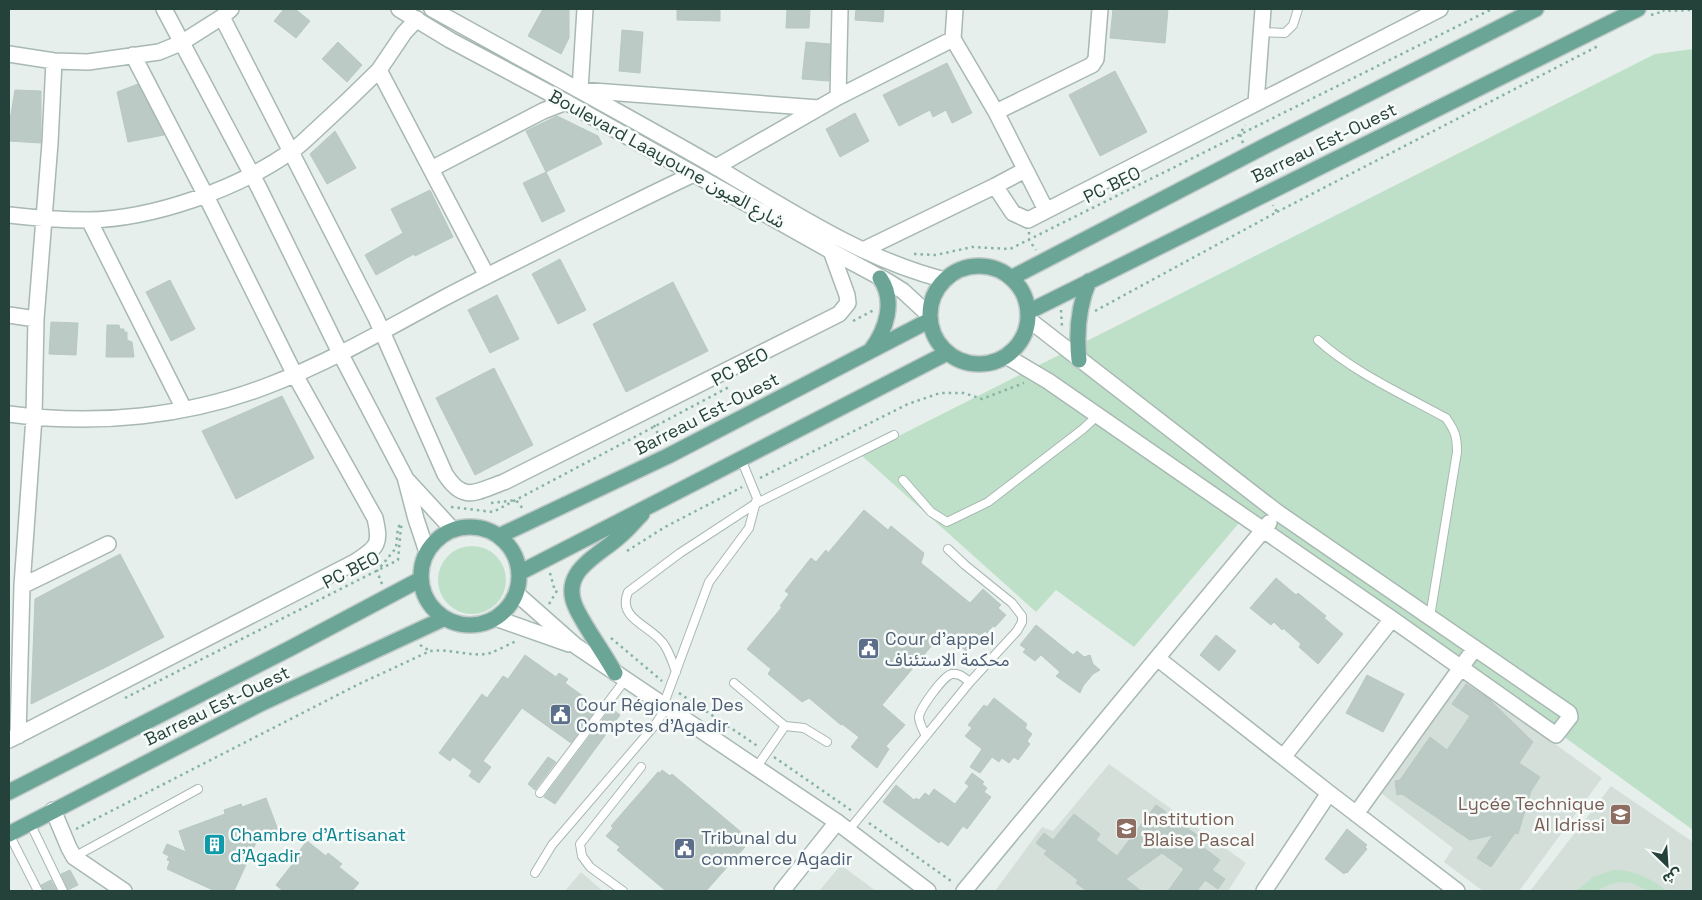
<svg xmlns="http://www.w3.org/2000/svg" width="1702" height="900" viewBox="0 0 1702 900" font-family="'Space Grotesk','Noto Sans Arabic',sans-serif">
<rect width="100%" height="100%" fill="#e6efeb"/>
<!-- built -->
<path fill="#d4dfda" d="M1457,673l145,105 -83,113h-36l-39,-29 9,-14 -76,-58z
M1109,764l137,99 -18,28h-233l47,-64 11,4z
M1611,786l82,56v49h-163z
M841,865l35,26h-57z
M581,872l22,19h-38z"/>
<!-- green -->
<path fill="#bfe0c8" d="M1693,49v781l-443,-320 -116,137 -78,-57 -20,22 -175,-157 794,-401z
M438 580a34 34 0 1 1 68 0a34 34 0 1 1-68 0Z
M1613,870c23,0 37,8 54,21h-18l-18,-8 -10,-1 -10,2 -15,7h-20l17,-14z"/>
<!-- building -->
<path fill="#bbcac4" stroke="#b8c9c2" d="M284,9h11l15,12 -14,17 -22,-17z
M543,9h26v29l-8,16 -33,-18z
M677,9h43v12l-43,-1z
M787,9h23l-1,19h-23z
M856,9h28l-1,13 -28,-2z
M1113,9h55l-3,34 -55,-5z
M622,30l21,2 -3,41 -21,-2z
M338,42l24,23 -15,17 -25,-23z
M806,42l24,2 -1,37 -27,-2z
M947,63l25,50 -20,10 -6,-13 -13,7 -3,-7 -31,16 -16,-31z
M1115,71l32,61 -47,24 -31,-61z
M138,84l26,51 -36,7 -11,-50z
M15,90l26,1v52l-32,-2v-15z
M855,113l14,28 -29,16 -14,-28z
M557,116l41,20 4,8 -56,28 -20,-41z
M335,131l21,37 -29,16 -17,-30z
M546,172l19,39 -23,11 -19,-39z
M430,190l23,47 -38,19 -1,-2 -38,21 -11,-20 38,-22 -12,-24z
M560,259l26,51 -28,14 -26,-50z
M170,280l25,49 -24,12 -25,-49z
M673,282l35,69 -82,41 -33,-68z
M497,295l22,44 -29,14 -22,-43z
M51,322l27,1 -2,32 -27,-1z
M107,325h12l1,4h4v3h3v8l5,2 2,15h-28z
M494,368l39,77 -58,30 -39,-77z
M282,396l32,62 -78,41 -34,-68z
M864,510l24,20 3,-4 33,27 -3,10 49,40 13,-14 18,16 -3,3 8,7 -11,12 -2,-1 -6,7 -2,-2 -18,21 -23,-21 -62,74 23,20 -19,21 3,3 -12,19 -26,-21 8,-10 -17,-13 -1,1 -32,-27 -7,4 -34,-28 3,-5 -24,-20 35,-42 -2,-1 9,-12 -4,-3 26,-33 5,4 10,-12 2,3z
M120,554l44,83 -58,30 -75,37 4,-105z
M1276,578l20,17 2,-2 28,23 -2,2 19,16 -25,30 -19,-17 2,-3 -18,-16 -1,2 -8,-8 -3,3 -21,-17z
M1036,625l37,30 4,-4 7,6 6,-2 3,9 7,6 -7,4 -10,12 -3,7 -24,-17 4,-4 -19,-17 -6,6 -12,-9 3,-3 -6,-4z
M1216,635l20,16 -17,20 -19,-16z
M525,655l31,22 3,-4 9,6 -3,4 33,24 -27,36 -49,-35 -39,53 8,6 -12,16 -10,-7 3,-5 -19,-14 -3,4 -11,-8 43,-59 5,4 16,-22 5,3z
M1367,675l37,19 -21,38 -37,-19z
M1466,684l22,14 45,44 -14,21 21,14 -9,14 -13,43 -3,-1 -24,34 -14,-9 16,-23 -23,5 -68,-46 -5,1 -2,-14 5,-1 30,-43 17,13 23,-34 -18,-12z
M994,698l33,26 -2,4 7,6 -5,7 3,3 -12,16 -4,-3 -5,6 -7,-5 -3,4 -7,-5 -12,16 -10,-6 12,-18 -17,-13 7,-8 -4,-3 16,-20 3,2z
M611,708l9,7 -65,89 -11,-7z
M548,757l8,5 -21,28 -7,-6z
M662,770l8,6 2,-2 69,58 -2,2 6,6 -3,4 3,3 -39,44h-40l-49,-41 3,-3 -14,-11 7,-8 -2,-2 47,-54 2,1z
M972,773l12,9 -2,2 5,4 -3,4 7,5 -24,32 -4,-3 -15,20 -7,-5 -2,2 -56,-41 13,-17 18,15 2,-2 3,2 6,-7 4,3 5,-7 21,15 14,-18 -4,-3z
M266,798l12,32 -19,6 -25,55h-19l-48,-22 3,-8 -3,-1 2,-4 -6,-3 4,-9 19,8 -7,-21 46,-17 -1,-4 17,-6 1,3z
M1156,805l10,7 -3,4 18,13 2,-4 14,10 -2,3 8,6 -2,2 19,14 -8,10 13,9 -7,10 -13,-9 -8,11h-29l16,-22 -22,-16 -36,26 15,12h-54l-11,-8 2,-3 -34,-26 3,-3 -11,-8 8,-10 9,7 21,-26 26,20 -4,6 21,16z
M1347,829l20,16 -2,2 2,2 -20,24 -1,-1 -2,2 -19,-15z
M307,841l19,15 2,-3 14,11 -3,3 20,16 -7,8h-69l-7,-6 19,-24 -2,-2z
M70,870l8,15 -10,5 -7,-16z
M51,880l6,11h-13l-3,-6z"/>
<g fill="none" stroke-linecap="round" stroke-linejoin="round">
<defs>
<path id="service" d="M1261,32l24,1 8,-8 5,-16
M1318,340c35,32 86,55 128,78 9,13 11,18 11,34l-27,165
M903,480l28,32 16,10 41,-20 95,-73 15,-14
M676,672c-3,-9 -6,-18 -11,-26 -11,-20 -49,-26 -37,-54l52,-39 75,-49 139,-69
M734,683l51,43 -29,42
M663,706l46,-124 40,-54 8,-30 -16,-39
M785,726l19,2 23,14
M926,736c-3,-6 -7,-13 -7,-19 1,-9 25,-42 33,-43 8,-1 12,4 18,8
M540,793l85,-113
M30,823l33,68
M848,831l122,-149 47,-51 5,-9v-6l-10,-13 -47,-38 -17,-16
M9,834l29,57
M74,857l124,-68
M535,873l17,-28 103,-120 11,-17
M623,891l-33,-24 -8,-11 -2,-12 61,-77"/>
<path id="minor" d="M585,9l-5,81 239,18
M955,9l-2,30 43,73 50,98
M222,17l154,301 69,156c19,30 32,17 59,8l335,-168 9,-11 -1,-8 -16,-44
M417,19l-13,14 -25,37 108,206
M9,54l45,7 34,1 71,-10 22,-9 41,-26 9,-8
M838,97l2,-88
M1256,103l7,-94
M996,112l96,-47 4,-6 4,-50
M716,167l122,-70 115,-58
M431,169l112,-58 23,-9
M995,186l18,27 15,7 412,-211
M9,215c26,3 52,5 79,5 65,-1 149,-31 202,-68 10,-6 18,-15 26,-22 22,-20 43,-40 63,-60
M89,220l95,189
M863,250l132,-64 30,-16
M9,315l27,4
M1006,356l42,25 344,238 164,116 14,-18 -1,-4 -292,-201 -249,-193
M9,414c87,12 180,3 263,-30 60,-23 116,-56 172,-86 48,-25 97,-49 145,-73 35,-17 70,-35 105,-51
M22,586l86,-42
M1157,658l172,135 128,98
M18,736l4,-150 12,-169 2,-98 14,-176 4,-82
M9,740l346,-178c23,-15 26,-18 20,-44l-80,-143 -89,-179 -73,-141
M1284,756l108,-137
M53,810l16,38 5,9 50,34
M1356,814l119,-166
M782,891l55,-69
M964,891l305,-368
M1264,891l65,-98"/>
<path id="tertiary" d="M164,9l95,179 81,165 65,124 11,42 11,33
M399,9l51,31 116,62 265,149 56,30 16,10 27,25
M432,9c95,53 190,104 284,158 73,43 146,92 229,113
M407,480l46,50
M516,593l60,53 261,176 91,69
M495,618l74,26"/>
<path id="primary" d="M930 315a49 49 0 1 1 98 0a49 49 0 1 1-98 0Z
M1011,278l256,-133 269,-136
M1028,312l610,-303
M871,350c15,-20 25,-49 9,-72
M1079,360c-3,-28 -1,-53 10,-79
M421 576a49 49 0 1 1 98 0a49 49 0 1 1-98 0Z
M499,536l169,-80 262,-136
M519,573l428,-220
M615,673c-12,-22 -27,-41 -38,-63 -19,-37 18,-52 41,-72 9,-7 16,-16 24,-24
M9,792l280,-143 132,-70
M9,834l251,-130 185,-86"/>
</defs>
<!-- service casing -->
<use href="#service" stroke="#a8b8b2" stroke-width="10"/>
<!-- minor casing -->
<use href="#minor" stroke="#a8b8b2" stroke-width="18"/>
<!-- tertiary casing -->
<use href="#tertiary" stroke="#a8b8b2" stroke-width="18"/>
<!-- primary casing -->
<use href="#primary" stroke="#c2cac8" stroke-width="18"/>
<!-- path -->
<path stroke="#86b3a5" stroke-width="2.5" stroke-dasharray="2.5 4" stroke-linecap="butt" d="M1663,9l1,2 29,-1
M1651,15l13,-4
M1243,143l-3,-9 5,-9
M1277,212l321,-166
M1029,232v8l7,10
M914,254l22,1 36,-8 38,2 482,-240
M1061,310l1,17
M1095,311l182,-99 -4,-7
M853,321l21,-11
M654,425l8,18
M760,478l148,-74 32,-11h24l18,6 42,-16
M491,503l25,-3 7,9
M451,507l42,5 238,-126
M627,551l38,-24 77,-40
M550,573l5,18
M382,584l-5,-13 19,-23 2,-21 5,-4
M549,604l9,-15
M611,638l51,43
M420,645l10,6
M679,693l80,54
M125,698l273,-138 3,-33 2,-1
M774,757l78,54
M869,823l85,60
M76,829l283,-145 71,-33c19,-3 43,7 60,2 8,-3 18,-8 26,-12"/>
<!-- service -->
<use href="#service" stroke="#fff" stroke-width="8"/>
<!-- minor -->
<use href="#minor" stroke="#fff" stroke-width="15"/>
<!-- tertiary -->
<use href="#tertiary" stroke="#fff" stroke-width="15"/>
<!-- primary -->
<use href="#primary" stroke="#6aa596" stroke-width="15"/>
</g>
<!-- icons -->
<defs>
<symbol id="civic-square" viewBox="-11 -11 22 22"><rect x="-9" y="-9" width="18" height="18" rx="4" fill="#5c6f8a" stroke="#f7fbf9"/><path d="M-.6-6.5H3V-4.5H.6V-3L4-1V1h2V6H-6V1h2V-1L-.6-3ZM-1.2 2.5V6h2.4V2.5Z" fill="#fff"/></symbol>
<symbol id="university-square" viewBox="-11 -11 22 22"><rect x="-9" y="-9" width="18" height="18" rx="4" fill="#8d6e63" stroke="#f7fbf9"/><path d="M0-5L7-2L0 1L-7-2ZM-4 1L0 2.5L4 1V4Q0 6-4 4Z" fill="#fff"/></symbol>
<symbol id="school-square" viewBox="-11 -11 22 22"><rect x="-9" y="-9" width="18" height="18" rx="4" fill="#8d6e63" stroke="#f7fbf9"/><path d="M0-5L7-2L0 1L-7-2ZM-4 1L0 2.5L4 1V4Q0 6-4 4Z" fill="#fff"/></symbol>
<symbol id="building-square" viewBox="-11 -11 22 22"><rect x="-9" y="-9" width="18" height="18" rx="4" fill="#0f9aa8" stroke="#f7fbf9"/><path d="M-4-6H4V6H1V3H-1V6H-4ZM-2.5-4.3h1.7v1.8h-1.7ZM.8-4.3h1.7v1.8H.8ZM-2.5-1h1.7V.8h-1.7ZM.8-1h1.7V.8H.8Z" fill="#fff"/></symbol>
</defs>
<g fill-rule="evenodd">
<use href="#civic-square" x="856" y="636" width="25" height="25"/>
<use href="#civic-square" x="548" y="702" width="25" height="25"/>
<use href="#university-square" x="1608" y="802" width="25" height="25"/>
<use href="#school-square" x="1114" y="816" width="25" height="25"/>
<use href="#building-square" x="202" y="832" width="25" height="25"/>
<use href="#civic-square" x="672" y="836" width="25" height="25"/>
</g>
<g text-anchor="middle" stroke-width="5" stroke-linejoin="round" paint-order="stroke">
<!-- street labels -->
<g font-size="18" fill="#24423a" stroke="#f7fbf9">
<text transform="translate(1324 143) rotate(-26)" y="6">Barreau Est-Ouest</text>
<text transform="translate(667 159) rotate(29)" y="6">Boulevard Laayoune شارع العيون</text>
<text transform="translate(1112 185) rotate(-26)" y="6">PC BEO</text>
<text transform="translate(740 367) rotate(-28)" y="6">PC BEO</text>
<text transform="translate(707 414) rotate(-27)" y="6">Barreau Est-Ouest</text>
<text transform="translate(351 570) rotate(-27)" y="6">PC BEO</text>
<text transform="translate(217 706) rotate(-26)" y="6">Barreau Est-Ouest</text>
</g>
<!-- service labels -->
<g font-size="18" fill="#4e5e75" stroke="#f7fbf9" text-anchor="start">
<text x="885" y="645">Cour d'appel<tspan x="885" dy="21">محكمة الاستئناف</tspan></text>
<text x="576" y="711">Cour Régionale Des<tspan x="576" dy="21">Comptes d'Agadir</tspan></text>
<text x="701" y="844">Tribunal du<tspan x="701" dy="21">commerce Agadir</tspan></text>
</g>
<!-- education labels -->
<g font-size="18" fill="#785e54" stroke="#f7fbf9" text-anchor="end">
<text x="1605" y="810">Lycée Technique<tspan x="1605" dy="21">Al Idrissi</tspan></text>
<text x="1143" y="825" text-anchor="start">Institution<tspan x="1143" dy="21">Blaise Pascal</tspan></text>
</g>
<!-- culture labels -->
<g font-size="18" fill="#0d838f" stroke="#f7fbf9" text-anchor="start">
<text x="230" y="841">Chambre d'Artisanat<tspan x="230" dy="21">d'Agadir</tspan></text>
</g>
</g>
<!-- border -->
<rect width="1702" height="900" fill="none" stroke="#24423a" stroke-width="20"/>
<!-- north arrow -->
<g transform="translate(1667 865) rotate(155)" stroke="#f7fbf9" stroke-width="4" paint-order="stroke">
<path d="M0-4L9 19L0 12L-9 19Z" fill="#24423a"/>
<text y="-8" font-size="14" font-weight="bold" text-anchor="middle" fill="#24423a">ش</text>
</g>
</svg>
